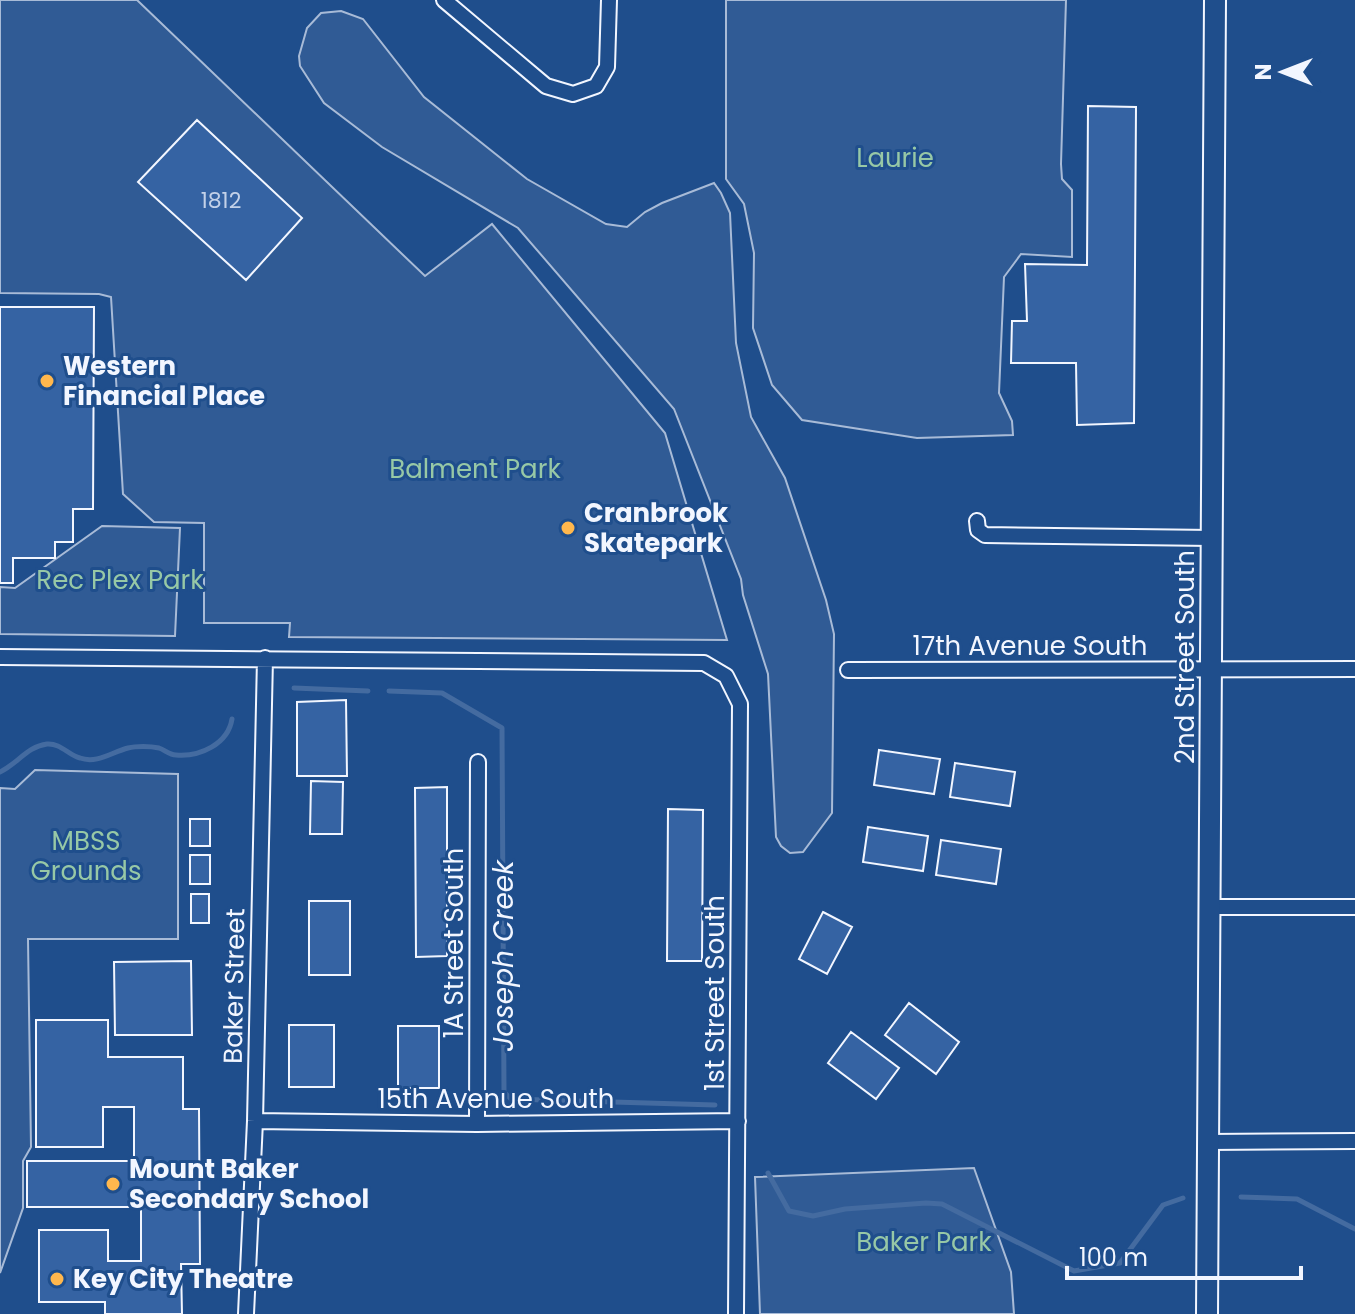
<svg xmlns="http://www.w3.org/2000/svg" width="1355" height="1314" viewBox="0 0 1355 1314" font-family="Poppins,sans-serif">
<rect width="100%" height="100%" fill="#1f4e8c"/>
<!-- built -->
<path fill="#305b95" stroke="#a8bbd7" stroke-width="2" d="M0,0h137l288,276 67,-52 173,209 62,207 -438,-3 1,-14h-86v-100l-50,-1 -31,-28 -12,-197 -12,-3 -99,-1z
M726,0h340l-5,164 1,15 10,11v67l-51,-3 -17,23 -5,116 13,28 1,14 -96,3 -115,-18 -30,-35 -19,-57 1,-75 -10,-49 -18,-25z
M341,11l22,8 61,78 103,82 79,45 21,3 18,-15 17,-9 52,-20 7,10 9,20 6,130 15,74 34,61 41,122 8,34 -2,179 -29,39 -13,1 -9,-7 -5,-9 -8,-163 -25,-79 -2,-16 -67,-170 -156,-181 -136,-81 -58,-44 -24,-37 -1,-10 8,-28 14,-15z
M102,526l78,2 -5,108 -175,-2v-47l15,1z
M35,770l143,4v165h-150l3,208 -8,14v47l-23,65v-485l15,1z
M974,1168l37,104 3,42h-254l-5,-137z"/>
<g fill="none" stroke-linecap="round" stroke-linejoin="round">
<!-- stream -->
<path stroke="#446ba0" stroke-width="5" d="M294,688l74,3
M389,691l53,2 60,35 2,364 7,7 204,6
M0,772c17,-8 28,-26 47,-28 14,-1 21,11 33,14 17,6 32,-6 48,-10 8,-2 22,-2 31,0 6,2 10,7 17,7 24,2 52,-11 56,-36
M768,1173l21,38 24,5 32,-7 81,-6 16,1 132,67 46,-8 43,-58 20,-7
M1241,1197l56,2 58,30"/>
</g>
<!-- building -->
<path fill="#3563a3" stroke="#f2f6ff" stroke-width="2" d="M1088,106l48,1 -2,316 -57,2 -1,-62h-65l1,-42h15l-2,-57 62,1z
M197,120l105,98 -56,62 -108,-98z
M0,307h94l-1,202h-20v33h-18v16h-42v25h-13z
M346,700l1,76h-50v-74z
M879,750l61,9 -6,35 -60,-9z
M955,763l60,9 -5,34 -60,-9z
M311,781l32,1 -1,52h-32z
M447,787v169l-31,1 -1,-169z
M668,809l35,1 -1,151h-35z
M190,819h20v27h-20z
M868,827l60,9 -5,35 -60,-9z
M941,840l60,9 -5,35 -60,-9z
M190,855h20v29h-20z
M191,894h18v29h-18z
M309,901h41v74h-41z
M823,912l29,15 -25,47 -28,-15z
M191,961l1,74h-77l-1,-73z
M909,1003l50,39 -23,32 -51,-39z
M36,1020h72v37h75v52h16l1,155h-19l1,50h-77v-12h-66v-72h69v31h33v-54h-114v-46h107v-54h-31v40h-67z
M289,1025h45v62h-45z
M398,1026h41v62h-41z
M851,1032l48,36 -23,31 -48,-36z"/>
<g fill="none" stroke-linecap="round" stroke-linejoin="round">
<defs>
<path id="street" d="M444,0l102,86 27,8 23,-8 11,-19 2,-67
M977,521l1,9 7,5 227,3
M0,657l704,6 22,13 14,28 -4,610
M848,670l507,-1
M1209,907h146
M255,1121l222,3 261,-3
M477,1124l1,-362
M1208,1142l147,-1
M246,1314l9,-193 10,-463"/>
<path id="secondary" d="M1207,1314l8,-1314"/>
</defs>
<!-- street casing -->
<use href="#street" stroke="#f2f6ff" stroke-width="18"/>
<!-- secondary casing -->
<use href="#secondary" stroke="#f2f6ff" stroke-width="24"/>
<!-- street -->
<use href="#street" stroke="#1f4e8c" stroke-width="14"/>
<!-- secondary -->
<use href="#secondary" stroke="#1f4e8c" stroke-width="20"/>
</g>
<!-- markers -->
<g fill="#ffb74d" stroke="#1f4e8c" stroke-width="3">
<circle cx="47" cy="381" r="8"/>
<circle cx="568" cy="528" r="8"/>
<circle cx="113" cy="1184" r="8"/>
<circle cx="57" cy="1279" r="8"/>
</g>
<g text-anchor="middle" stroke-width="6" stroke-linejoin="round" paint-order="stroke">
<!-- number labels -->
<g font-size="22" fill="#c3d1e8">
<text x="221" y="208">1812</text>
</g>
<!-- park labels -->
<g font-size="26" fill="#97c8a6" stroke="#1f4e8c">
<text x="895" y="167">Laurie</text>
<text x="475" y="478">Balment Park</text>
<text x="120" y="589">Rec Plex Park</text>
<text x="86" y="850">MBSS<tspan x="86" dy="30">Grounds</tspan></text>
<text x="924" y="1251">Baker Park</text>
</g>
<!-- poi labels -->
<g font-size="26" font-weight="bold" fill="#f2f6ff" stroke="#1f4e8c" text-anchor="start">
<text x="63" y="375">Western<tspan x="63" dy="30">Financial Place</tspan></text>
<text x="584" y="522">Cranbrook<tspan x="584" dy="30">Skatepark</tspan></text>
<text x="129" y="1178">Mount Baker<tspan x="129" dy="30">Secondary School</tspan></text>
<text x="73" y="1288">Key City Theatre</text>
</g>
<!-- street labels -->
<g font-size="26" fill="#f2f6ff" stroke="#1f4e8c">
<text x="1030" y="655">17th Avenue South</text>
<text transform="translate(1185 657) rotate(-90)" y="9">2nd Street South</text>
<text transform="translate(454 943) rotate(-90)" y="9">1A Street South</text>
<text transform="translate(234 986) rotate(-89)" y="9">Baker Street</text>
<text transform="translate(715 993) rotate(-90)" y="9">1st Street South</text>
<text x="496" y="1108">15th Avenue South</text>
</g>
<!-- water labels -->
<g font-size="28" font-style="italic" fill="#f2f6ff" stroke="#1f4e8c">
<text transform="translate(503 956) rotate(-90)" y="10">Joseph Creek</text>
</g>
</g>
<!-- north arrow -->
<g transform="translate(1283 72) rotate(270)" stroke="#1f4e8c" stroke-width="6" paint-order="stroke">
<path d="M0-6L14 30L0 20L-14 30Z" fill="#f2f6ff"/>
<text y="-12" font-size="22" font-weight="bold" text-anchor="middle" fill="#f2f6ff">N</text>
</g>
<!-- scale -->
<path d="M1067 1266v12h234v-12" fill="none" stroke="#f2f6ff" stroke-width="4"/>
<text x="1079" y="1266" font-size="24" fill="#f2f6ff" stroke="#1f4e8c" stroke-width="6" paint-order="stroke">100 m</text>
</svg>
